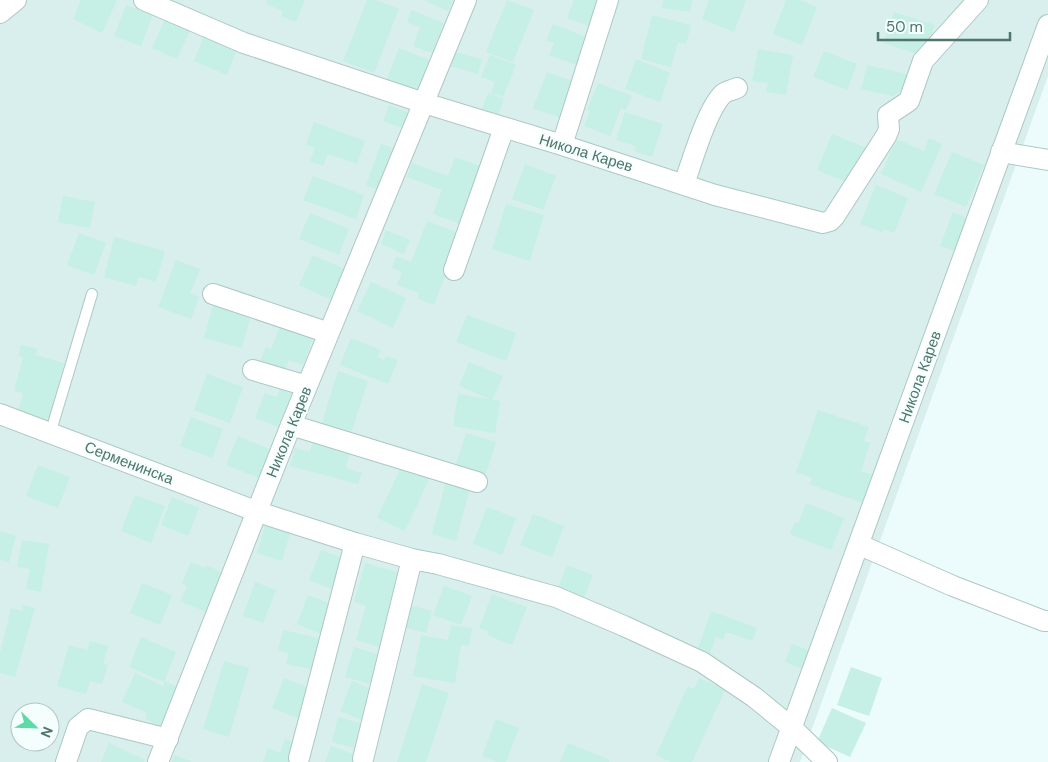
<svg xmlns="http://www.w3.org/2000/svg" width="1048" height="762" viewBox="0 0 1048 762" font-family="'DM Sans',sans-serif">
<rect width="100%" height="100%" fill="#ecfbfb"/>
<!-- residential -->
<path fill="#d8efee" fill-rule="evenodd" d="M0,0h1048v76l-248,686h-800zM20,712h30v30h-30z"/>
<!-- building -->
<path fill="#c6efe5" d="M81,0h36l-15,33 -29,-14z
M267,0h38l-9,22 -15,-6 2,-5 -17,-7z
M367,0h9l23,9 -25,64 -31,-12z
M424,0h29l-5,11z
M507,0l27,10 -21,52 -27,-10z
M574,0h30l-11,28 -26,-10z
M663,0h29l-2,12 -28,-4z
M709,0h37l-12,32 -32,-13z
M786,0h14l17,7 -15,38 -29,-11z
M126,5l27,10 -12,31 -27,-10z
M411,10l33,13 -12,30 -19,-7 7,-19 -13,-5z
M894,12l41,13 -10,31 -42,-13z
M652,15l39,10 -5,19 -8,-2 -7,25 -30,-8z
M166,17l25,11 -14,31 -25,-11z
M553,24l40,16 -11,27 -33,-12 5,-12 -8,-2z
M205,33l33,14 -11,28 -33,-14z
M399,48l33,13 -14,36 -33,-13z
M758,49l35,6 -7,40 -20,-3 2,-9 -16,-2z
M824,51l33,13 -10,26 -34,-13z
M455,52l27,7 -4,15 -27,-8z
M490,55l26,10 -13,32 -12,-4 4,-11 -14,-5z
M636,59l34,14 -10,29 -35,-13z
M867,65l43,10 -3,11 -14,10 -32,-7z
M547,72l34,12 -13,37 -35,-13z
M598,83l34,13 -6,14 -5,-2 -11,28 -26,-10 6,-15 -3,-1z
M488,93l16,6 -9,24 -16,-7z
M389,105l19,7 -5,16 -20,-7z
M625,112l38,12 -11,33 -18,-6 2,-5 -20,-6z
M314,122l51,19 -8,23 -29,-10 -5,12 -13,-5 5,-13 -9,-3z
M832,134l37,15 -15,36 -37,-15z
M929,138l13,6 -21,48 -40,-18 15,-35 28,12z
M381,144l14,5 -16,41 -13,-5z
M952,152l32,13 -18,42 -32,-13z
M455,157l30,11 -22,57 -30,-11 9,-24 -35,-13 5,-14 36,13z
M525,164l31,12 -13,34 -31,-11z
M313,176l51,19 -8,24 -53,-19z
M876,185l32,13 -14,35 -10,-4 -2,3 -22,-8z
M63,196l32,6 -5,26 -32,-6z
M506,204l38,11 -14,46 -38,-12z
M953,212l14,6 -13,33 -14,-5z
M310,213l39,16 -10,26 -40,-16z
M427,221l34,13 -27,71 -17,-7 2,-5 -22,-8 5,-13 -10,-4 4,-12 15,6z
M386,230l24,10 -6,14 -23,-10z
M79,233l27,10 -12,32 -27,-10z
M114,237l51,14 -9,31 -18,-5 -2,9 -32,-9z
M313,255l36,16 -13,31 -37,-17z
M176,260l24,9 -10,25 9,3 -8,22 -33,-12z
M371,282l35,16 -13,30 -36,-17z
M214,301l38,10 -10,37 -38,-10z
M467,315l49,18 -10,28 -50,-19z
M281,324l21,8 -1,2 12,5 -10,26 -14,-5 -4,10 -25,-10 6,-13 5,2z
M351,338l30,12 -4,7 7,3 2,-4 12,4 -10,24 -48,-19z
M21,345l16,4 -1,6 28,8 -15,57 -31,-8 5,-19 -9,-2 9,-34 -5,-1z
M469,362l34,14 -11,24 -33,-14z
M338,371l30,10 -19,58 -29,-10z
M207,374l36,13 -13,36 -36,-13z
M280,389l14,6 -13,33 -26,-10 10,-25 11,4z
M458,394l42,7 -5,32 -42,-7z
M818,410l51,17 -5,14 6,2 -9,28 12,4 -10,28 -54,-19 3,-6 -16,-6z
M191,417l32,12 -11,29 -32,-12z
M466,433l30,9 -11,35 -30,-10z
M238,436l36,15 -12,28 -36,-14z
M314,439l37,10 -5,19 16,5 -4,11 -68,-18 5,-18 15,4z
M403,463l28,12 -26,56 -28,-13z
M38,465l32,12 -12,31 -32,-12z
M447,477l24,7 -15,57 -24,-7z
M135,495l30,11 -14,37 -30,-12z
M172,497l27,11 -11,28 -27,-11z
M806,503l38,15 -13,32 -41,-16 5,-12 3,1z
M487,507l29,11 -14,37 -29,-11z
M533,514l31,12 -12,31 -32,-12z
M265,525l25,8 -8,28 -25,-8z
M0,531l16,5 -7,26 -9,-2z
M22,540l27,4 -8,48 -15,-3 4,-20 -13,-2z
M321,550l27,10 -12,31 -27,-11z
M191,562l14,6 1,-3 17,8 -17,39 -26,-11 7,-15 -5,-3z
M365,563l35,10 -15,76 -29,-9 10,-34 -12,-4z
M567,565l26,10 -11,28 -26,-11z
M255,582l21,8 -13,33 -20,-7z
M142,583l30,12 -12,30 -30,-12z
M444,586l28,10 -11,29 -28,-10z
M492,594l35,13 -15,38 -25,-10 2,-3 -10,-4z
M308,595l28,11 -12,29 -27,-11z
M22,605l13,3 -20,69 -15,-4v-20l11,-45 12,3z
M408,605l24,6 -6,22 -23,-6z
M711,611l46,17 -5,13 -26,-9 -3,8 -7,-3 -8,22 -12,-5z
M451,625l21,3 -3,18 -8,-1 -6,38 -42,-7 8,-41 27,5z
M283,630l40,9 -7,31 -30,-6 3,-11 -11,-2z
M141,637l35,15 -12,30 -35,-15z
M90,641l18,5 -5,18 5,1 -6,19 -12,-3 -4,13 -29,-8 12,-41 18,5z
M792,644l18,7 -7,18 -18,-7z
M354,647l28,9 -9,29 -28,-8z
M224,661l25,7 -20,69 -26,-8z
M851,667l31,11 -13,38 -32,-11z
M135,673l28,13 2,-5 13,6 -18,39 -15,-7 2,-6 -25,-11z
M284,678l30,12 -11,30 -31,-12z
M699,678l26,12 -33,72h-21l-15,-7 32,-69 6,3z
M352,681l24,10 -12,30 -24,-10z
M422,684l27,9 -23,69h-29z
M832,708l34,15 -16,34 -33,-15z
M338,717l27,7 -6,25 -27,-7z
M496,719l23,9 -13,34h-9l-15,-6z
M285,739l15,6 -6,17h-31l5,-14 12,5z
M109,743l36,17 -1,2h-43z
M568,743l42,17 -1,2h-49z
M331,746l27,10 -3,6h-30z
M175,755l17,7h-20z"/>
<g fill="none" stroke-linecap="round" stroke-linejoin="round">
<defs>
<path id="lane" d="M50,434l42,-140"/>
<path id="street" d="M144,0l100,43 180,60 138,42 153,50 108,28 7,-2 4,-4 52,-81 3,-7 -1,-14 21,-14 14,-40 55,-61
M0,13l16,-13
M562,145l46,-145
M1001,152l47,8
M684,184c8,-22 23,-75 39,-90 3,-3 10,-4 14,-6
M454,270l50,-142
M213,294l116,39
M253,370l54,16
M0,414l258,98 97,31 57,16 26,5 118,33 68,29 78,36 52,35 38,31 35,34
M291,425l186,57
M860,545l93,41 91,35h4
M299,758l56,-215
M363,759l49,-200
M66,762l12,-35 10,-8 80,20
M158,762l133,-337 175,-425
M779,762c91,-245 178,-492 269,-737"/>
</defs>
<!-- lane casing -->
<use href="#lane" stroke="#acc8c3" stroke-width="12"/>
<!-- street casing -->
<use href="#street" stroke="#acc8c3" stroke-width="22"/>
<!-- lane -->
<use href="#lane" stroke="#fff" stroke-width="10"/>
<!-- street -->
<use href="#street" stroke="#fff" stroke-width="20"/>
</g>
<g text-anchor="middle" stroke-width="4" stroke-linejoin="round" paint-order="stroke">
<!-- street labels -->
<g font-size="15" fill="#50756b" stroke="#f3fefd">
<text transform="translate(586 153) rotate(17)" y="5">Никола Карев</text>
<text transform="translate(920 377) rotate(-70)" y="5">Никола Карев</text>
<text transform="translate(289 432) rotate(-68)" y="5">Никола Карев</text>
<text transform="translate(129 463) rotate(21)" y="5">Серменинска</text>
</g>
</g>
<!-- north arrow -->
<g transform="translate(35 727) rotate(113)"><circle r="24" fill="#f3fefd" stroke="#b2c7c3"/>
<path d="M0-4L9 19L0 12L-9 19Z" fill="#5ddaa6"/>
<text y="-8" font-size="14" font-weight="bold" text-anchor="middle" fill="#50756b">N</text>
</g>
<!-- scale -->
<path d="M878 32v8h132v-8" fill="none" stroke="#50756b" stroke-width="2.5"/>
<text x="886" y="32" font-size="15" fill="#50756b" stroke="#f3fefd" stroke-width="4" paint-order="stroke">50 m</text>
</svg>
